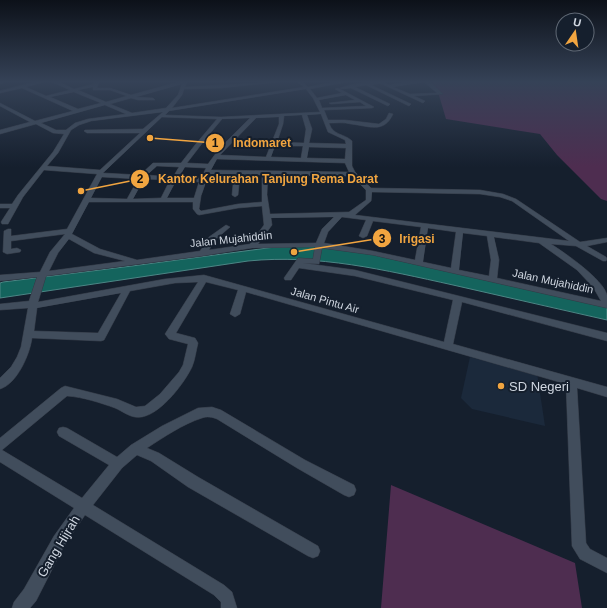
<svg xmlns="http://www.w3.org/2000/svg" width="607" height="608" viewBox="0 0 607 608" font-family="Helvetica,sans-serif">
<rect width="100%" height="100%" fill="#151f2d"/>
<!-- built -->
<path fill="#1b293b" d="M470,357l67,16 8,53 -73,-17 -11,-11z"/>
<!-- green -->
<path fill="#4e2d50" d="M431,81h176v120l-6,-2 -44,-44 -17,-21 -94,-15 -8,-27z
M391,485l184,78 7,45h-201z"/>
<!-- water -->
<path fill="#14645d" stroke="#4c8685" d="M312,246l49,6 246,52v16c-51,-12 -103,-23 -154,-35 -68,-15 -135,-31 -205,-24l-248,37v-15l3,-1 129,-16 143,-19z"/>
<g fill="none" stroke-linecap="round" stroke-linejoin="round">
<defs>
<path id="minor" d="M0,81h6l-6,3z
M38,81h9l-21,6 20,9 24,-6 -20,-9h7l17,8 20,-5 1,-3h4l-2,7h13l21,7 51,-14h5l-2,6 92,-5 -56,6 -37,1 -2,6 -10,13 132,-21 -8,-6h5l7,6 31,-6h12l-41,8 7,9 25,-5 -7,-4 3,-1 36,19 -2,1 -48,2 4,10h17l34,4 7,-5 3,-6 4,1c-9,20 -24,12 -42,10 -7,-2 -15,-1 -22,-1 4,13 15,10 23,18v25l3,6 16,16 109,2 23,4 13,5 64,43 27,-4v4l-20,4 19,11 1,2 -1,2h-3l-27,-15 -25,-2c14,9 52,35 56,51 0,4 0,9 0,13l-234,-53 -51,-7 -3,16 -16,-1 52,7 252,63v8l-145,-39 -9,42 154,43v10l-30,-9 9,155 4,6 17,9v15l-27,-14 -8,-13 -6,-162 -320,-92 -6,22 -5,3 -5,-3 8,-24 -32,-8 -30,51 19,5 3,5c-2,8 -3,17 -6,24 -8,17 -36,54 -57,50 -7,-1 -13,-6 -20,-9 -14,-5 -32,-11 -48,-12l-65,54 80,48 27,-33 -50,-29 -2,-4 2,-4 4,-1 4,1 50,29 14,-12 31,-19 36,-18 14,-1 9,3 84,50 49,25 2,5 -2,5 -5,2 -5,-2 -47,-27 -80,-49c-5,-2 -10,-3 -15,-1 -19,6 -38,19 -55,30l12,5 39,24 120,69 2,5 -2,5 -5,2 -5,-2 -120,-69 -37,-26 -14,-6 -15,13 -29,37 131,80 8,7 5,16h-16v-6l-7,-7 -129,-80 -21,31 -28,55 -6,7h-18l2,-6 10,-13 30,-53 20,-28 -74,-46v-24l61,-50 4,-2 52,13 19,8 9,-1 15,-12 19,-22 4,-7 5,-21 -19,-5 -4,-5 33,-52 -23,1 -45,8 -26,49 -3,1 -69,-3c-2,16 -15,46 -32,51v-11l11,-11 6,-10 4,-10 7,-39 -28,2v-6l29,-3 8,-24 -37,4v-6l40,-3 10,-20 15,-18 -54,7v8l6,-1 4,2 -1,2 -13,2 -4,-2 1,-21 4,-2h3v7l56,-7 30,-55 -53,-4 -21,27 -15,27h-6l-1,-2 9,-14h-10v-4h12l6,-9 35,-43 11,-18 -11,-1 -17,-9 -36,10v-4l30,-8 -30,-16v-3l35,18 38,-10 -51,-23 -22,5v-2zM182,84l-4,11 -12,13 -34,5 -22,-9 21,-6 7,2h17l-2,-2 -17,-1zM93,87v3h17l17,6 -21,6 -28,-12zM306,89l7,9 7,14 -99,5 -56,-2 4,-4zM74,92l27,11 -23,6 -28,-12zM346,95l9,5 -26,3 2,1 29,-2 6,4 -44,2 -3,-8zM105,105l21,9 -38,5 -13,4 -9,7h-10l-15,-7zM163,112l-20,17 -58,1 -1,1 3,2h53l-40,37 -53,-4 11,-13 13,-23 8,-5 12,-4zM321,114l7,18 17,8 1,4 -37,-1 3,-14 -5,-14zM302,115l4,14 -2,14 -27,-1 6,-18 1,-8zM162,117l55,2 -22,26 -14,18h-28l-13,12 -37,-2zM279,117v7l-13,33 -46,-2 36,-37zM250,118l-31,31 -11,15 -21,-1 20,-26 15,-18zM275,146h28l-2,12 -30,-1zM309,147l37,1 -1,11 -38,-1zM217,159l128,4 4,9 -138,-2zM157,166l22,1 -6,10 -26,-2zM185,167l21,1 -5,10 -22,-1zM209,174h25l-2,21 3,2 3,-2 2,-21 22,1v27l-24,2 -37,7 -2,-2 2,-13zM268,175l84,1 14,14v10l-17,12 -79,2 -3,-19zM102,177l36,2 -11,20 -36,-1zM144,179l26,1 -9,18 -28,1zM176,181l23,1 -5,16h-27zM372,192l108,2 20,3 12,4 57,40 -214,-26 16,-14zM89,202h104v7l4,5 2,1 39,-7 24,-2 2,19 -14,19 -41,6 6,-10 15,-13 -4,-2 -17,12 -9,14 -63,9 -37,-11 -28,-15zM334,217l-12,12 -6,14 -58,1 14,-19 -1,-7zM342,217l24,3 -7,16 4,2 4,-2 6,-15 48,6 -6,33 -42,-9 -49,-8 4,-11zM428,228l28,4 -5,36 -28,-6zM463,233l24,3 4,24 -2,16 -30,-6zM494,237l45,6 38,27 16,17 8,14 -104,-23 2,-18zM69,239l25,14 31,8 -76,10 9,-18zM315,247l-2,12 -15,-1 -14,20 1,2h6l8,-12 56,8 98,24 -9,42 -240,-67 -39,4 -127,23 8,-26 156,-20 50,-8zM121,293l-23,40 -64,-2 3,-23z
M376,81h6l7,4 23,-4h17l14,13 -29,2 11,5 -2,2 -43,-20 -9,2 40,19 -2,2 -43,-21 -11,2 35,17 -2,2 -37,-18 -9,1 -2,-1 10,-3zM424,82l13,11 -27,1 -17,-7z"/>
</defs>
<!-- minor casing -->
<use href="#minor" stroke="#333a46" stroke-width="1"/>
<!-- minor -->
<use href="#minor" fill="#414d5c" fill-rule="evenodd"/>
</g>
<!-- sky -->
<linearGradient id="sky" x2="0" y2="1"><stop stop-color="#0c1119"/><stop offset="0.49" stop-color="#354257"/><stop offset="1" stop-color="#354257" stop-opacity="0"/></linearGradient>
<rect width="607" height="167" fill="url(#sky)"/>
<!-- markers -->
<circle fill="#f1a540" stroke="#151f2d" stroke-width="1.5" cx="501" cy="386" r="4"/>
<g text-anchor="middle" stroke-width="4" stroke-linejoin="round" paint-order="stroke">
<!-- street labels -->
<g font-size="11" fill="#d0d7e1" stroke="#151f2d">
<text transform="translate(231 239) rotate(-6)" y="4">Jalan Mujahiddin</text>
<text transform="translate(553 281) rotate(12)" y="4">Jalan Mujahiddin</text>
<text transform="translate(325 300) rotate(16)" y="4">Jalan Pintu Air</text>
</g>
<!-- near-poi labels -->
<g font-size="13" fill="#d0d7e1" stroke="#151f2d" text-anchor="start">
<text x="509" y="391">SD Negeri</text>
</g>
<!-- near-street labels -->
<g font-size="13" fill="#d0d7e1" stroke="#151f2d">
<text transform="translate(58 546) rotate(-59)" y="5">Gang Hijrah</text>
</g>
</g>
<!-- callouts -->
<path fill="none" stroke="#f1a540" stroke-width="1.5" d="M150 138L215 143M81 191L140 179M294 252L382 238"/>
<g fill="#f1a540" stroke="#151f2d" stroke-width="1.5">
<circle cx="150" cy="138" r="4"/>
<circle cx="81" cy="191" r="4"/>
<circle cx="294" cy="252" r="4"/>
<circle cx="215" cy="143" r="10"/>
<circle cx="140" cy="179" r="10"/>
<circle cx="382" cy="238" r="10"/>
</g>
<g font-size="12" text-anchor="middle" font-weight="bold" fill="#111">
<text x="215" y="147">1</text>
<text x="140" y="183">2</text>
<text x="382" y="243">3</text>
</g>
<g font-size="12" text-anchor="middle" font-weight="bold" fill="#f1a540" stroke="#151f2d" stroke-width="4" stroke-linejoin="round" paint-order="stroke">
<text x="262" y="147">Indomaret</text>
<text x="268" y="183">Kantor Kelurahan Tanjung Rema Darat</text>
<text x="417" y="243">Irigasi</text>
</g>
<!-- north arrow -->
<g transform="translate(575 32) rotate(13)"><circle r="19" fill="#151f2d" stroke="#606975"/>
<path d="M0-3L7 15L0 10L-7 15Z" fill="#f1a540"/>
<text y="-6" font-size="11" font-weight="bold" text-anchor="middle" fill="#d0d7e1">U</text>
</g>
</svg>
